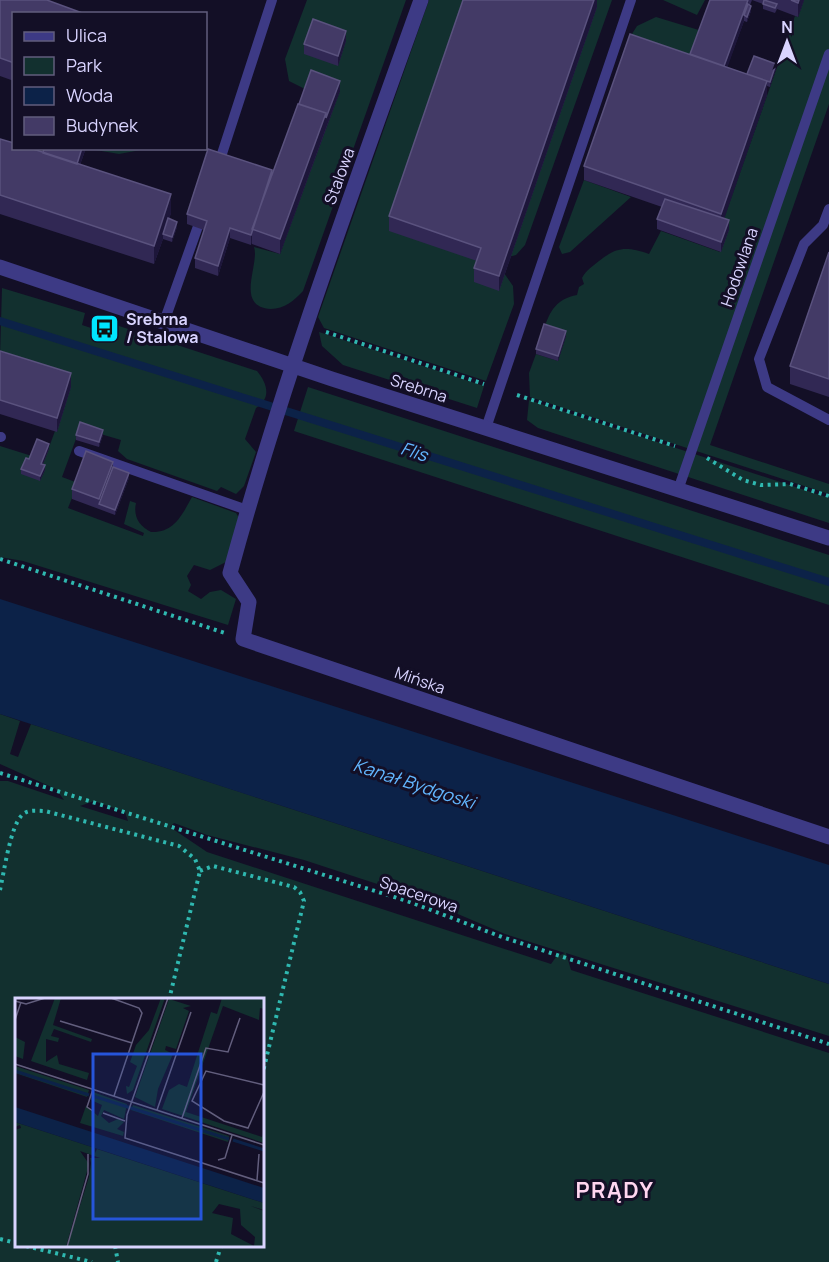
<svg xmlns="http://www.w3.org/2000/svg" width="829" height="1262" viewBox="0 0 829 1262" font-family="Manrope,sans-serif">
<rect width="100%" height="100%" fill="#130f26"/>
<!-- green -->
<path fill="#12302f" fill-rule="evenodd" d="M307,0h99l-103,291c-8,9 -19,18 -32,18 -37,-2 -11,-45 -17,-62l26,7 60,-163 -33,-1 -18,-9 -4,-22z
M429,0h183l-87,245 -9,10 -7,2 -7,13 11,16 1,18 -28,77 -162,-53 -6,-11z
M663,0h42l-8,15z
M804,0h25v104l-119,341 119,39v10l-299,-97 -1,-24 7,-19 22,7 8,-25 -22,-7c6,-19 13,-30 33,-34l2,-8 5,-3 -2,-6c4,-8 11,-12 17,-17 19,-15 28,-14 50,-7l12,-23 59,21 1,-25 74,-211 3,1z
M656,17l46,14 -14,37 -58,-31 7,-11z
M90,149l56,-1v1l-27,5z
M584,180l47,17 -61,55 -8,2 -3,-7z
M2,288l83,25 -3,12 30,10 4,-10 141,46c10,12 15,27 -1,37l-11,31 11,13 -12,34 -8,8 -15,-7 -4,4 -90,-32 -9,-8 3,-11 -41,-12 -18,49 16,6 -10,25 75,28 1,-3 -20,-9 6,-23 6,2c-3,13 3,23 15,29 23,1 31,-17 41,-35l44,16 5,8 -15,41 -16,8 -16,-5 -7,11 4,9 -3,6 13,8 9,-7 11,-2 15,9 -8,26 -205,-64 -23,-4v-111l32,10 9,13 14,-38 -55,-74z
M319,332l165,54 -7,22 -134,-43 -21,-19z
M308,387l521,168v50l-535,-174z
M529,400l300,98v25l-291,-95 -11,-8z
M0,714l20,7 -10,33 8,3 13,-33 798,260v52l-263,-83 5,17 258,83v209h-829v-481h8l56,19 -8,-11 -56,-25zM94,801l31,11 3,9 -48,-15zM174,823l33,12 97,25 116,38 85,36 60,19 -9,4 -5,7 -344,-112 -37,-25zM16,1000h246v246h-246z"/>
<!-- water -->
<path fill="#0c2248" d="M0,599l829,266v119l-829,-270z"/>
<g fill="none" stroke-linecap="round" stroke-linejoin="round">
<!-- stream -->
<path stroke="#0c2248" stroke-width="8" d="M0,321l829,261"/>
<!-- path -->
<path stroke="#2fb8b0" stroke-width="4" stroke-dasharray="3 4.5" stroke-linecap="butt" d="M326,332l158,52
M517,395l158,51
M707,458l36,22 18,5 29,-1 39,12
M0,559l225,74
M0,773l410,129 92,35 327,107
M200,871l13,-5 81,21 6,5 4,9 -42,175
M0,890c4,-17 10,-63 22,-75 6,-6 15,-4 23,-4l134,35 16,13 5,12 -31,129
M0,1239l16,4
M26,1246l66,16
M115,1246l3,16
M216,1262l5,-16"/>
<!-- service -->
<path stroke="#3d3a85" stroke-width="10" d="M218,166l54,-166
M829,209l-6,16 -19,19 -45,115 8,28 62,33
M164,322l38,-107
M486,428l145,-428
M0,437h1
M79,451l168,59
M678,490l151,-436"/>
<!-- minor -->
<path stroke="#3d3a85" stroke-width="15" d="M421,0c-68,190 -138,379 -191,573l19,29 -6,37 586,198
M0,267l332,112 497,159"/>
</g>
<!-- wall -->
<path fill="#312854" d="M0,0l14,14v67l-14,-5z
M597,0v7l-98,284 -25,-9v-14l3,-7 -88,-30v-15z
M710,0h94l-6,17 -21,-8 -2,4 -12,-4v-5l-11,-4 -2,5 1,6 -4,11 -3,-1 -17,46 20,7 29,-5 -6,18 -3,-1v9l-43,123 5,12 -8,22 -64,-23v-10l5,-12 -78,-27v-14l106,-112z
M346,41l-8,25 -34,-12v-10z
M340,91l-60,163 -28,-10v-4l-1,5 -21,-7 -12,38 -23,-8v-10l9,-28 -17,-6v-10l85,-39z
M0,139l43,14 1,-5h42l-6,17 91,48 -2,6 8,8 -5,15 -9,-3 -9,25 -154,-50z
M829,252v145l-39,-13v-18z
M566,336l-8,25 -22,-7v-5z
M0,351l71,36 -14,45 -57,-18z
M76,435h27l-4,12 -23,-7z
M49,449l-6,15 2,6 -5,11 -19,-7v-5l8,-10z
M113,467l16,11 -14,37 -43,-16v-10z"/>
<!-- shaded-wall -->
<path fill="#1d163a" d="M594,0h3v7l-98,284v-15z
M748,0l1,8 -5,7v6l-21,59v-10z
M799,0h5l-6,17v-14z
M751,6v5l-4,11v-5z
M346,31v10l-8,25v-10z
M776,64v5l-6,18v-5z
M340,81v10l-14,37v-10z
M767,81v14l-46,133v-14z
M326,113v15l-46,126v-15z
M82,148h4l-12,33v-10z
M272,170v10l-20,49z
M171,194v19l-7,21h-1v5l-9,25v-18z
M729,220v10l-8,22v-10z
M177,222v5l-5,15v-5z
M230,228v10l-12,38v-10z
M252,230v10l-1,5v-10z
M566,331v5l-8,25v-5z
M71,373v14l-14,45v-14z
M103,430v5l-4,12v-5z
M49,444v5l-8,20v-5z
M113,462v10l-14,32v-5z
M45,465v5l-5,11v-5z
M129,473v5l-14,37v-5z"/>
<!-- building -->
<path fill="#433a66" stroke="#5a527e" stroke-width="1.5" d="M0,0h47l38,14h-71v49l-14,-5z
M463,0h131l-95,276 -25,-8 7,-20 -92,-32z
M710,0h38l-24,66 -34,-12z
M764,0l13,4 -2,4 -12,-4z
M791,0h8l-1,3z
M748,4l3,2 -4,11 -3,-2z
M313,19l33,12 -8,25 -34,-12z
M630,34l137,47 -46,133 -137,-48z
M754,56l22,8 -6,18 -23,-8z
M311,70l29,11 -14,37v-5l-27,-9z
M298,104l28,9 -46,126 -28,-10z
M0,139l14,4v5h16l141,46 -17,52 -154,-51z
M44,148h38l-5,16 -34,-11z
M208,149l64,21 -21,65 -21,-7 -12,38 -23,-8 12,-37 -20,-7z
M665,199l64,21 -8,22 -64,-23z
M168,218l9,4 -5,15 -9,-3z
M829,252v127l-39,-13z
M544,324l22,7 -8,25 -22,-7z
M0,351l71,22 -14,45 -57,-18z
M80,422l23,8 -4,12 -23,-7z
M37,439l12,5 -8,20 4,1 -5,11 -19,-7 5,-11 3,1z
M86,451l27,11 -14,37 -27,-10z
M113,467l16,6 -14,37 -16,-6z"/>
<!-- icons -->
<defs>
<symbol id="bus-square" viewBox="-11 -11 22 22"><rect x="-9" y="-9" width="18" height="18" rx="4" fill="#00e5ff" stroke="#130f26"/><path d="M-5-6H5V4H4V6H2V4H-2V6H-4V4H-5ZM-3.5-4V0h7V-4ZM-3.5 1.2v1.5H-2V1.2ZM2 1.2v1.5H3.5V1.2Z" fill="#111"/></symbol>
</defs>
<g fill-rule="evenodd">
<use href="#bus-square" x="88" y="312" width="33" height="33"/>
</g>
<g text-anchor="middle" stroke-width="6" stroke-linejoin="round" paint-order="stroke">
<!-- street labels -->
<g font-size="16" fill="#d9d4ff" stroke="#130f26">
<text transform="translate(339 176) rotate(-70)" y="6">Stalowa</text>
<text transform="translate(739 267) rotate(-71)" y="6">Hodowlana</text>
<text transform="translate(419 388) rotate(18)" y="6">Srebrna</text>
<text transform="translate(420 680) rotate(19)" y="6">Mińska</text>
<text transform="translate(419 894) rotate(19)" y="6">Spacerowa</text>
</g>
<!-- poi labels -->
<g font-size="16" font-weight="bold" fill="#d9d4ff" stroke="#130f26" text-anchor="start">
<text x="126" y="325">Srebrna<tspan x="126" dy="18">/ Stalowa</tspan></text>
</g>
<!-- water labels -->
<g font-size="18" font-style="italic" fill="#62b6ff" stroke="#130f26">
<text transform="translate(414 452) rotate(17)" y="6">Flis</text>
<text transform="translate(414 784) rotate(18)" y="6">Kanał Bydgoski</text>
</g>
<!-- district labels -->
<g font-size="22" font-weight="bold" letter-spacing="1.5" fill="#ffd6f0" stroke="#130f26">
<text x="615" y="1198">PRĄDY</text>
</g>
</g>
<!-- overview -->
<g transform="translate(15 998)">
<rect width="249" height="249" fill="#130f26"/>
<path d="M40,0h6l-8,27 39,14 -1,3 -37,-13 -3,7 8,2 -1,4 -12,-3v23l11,-7 2,9 30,9 -2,7 -56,-19zM146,0h4l-32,92 -6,4 -1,-8 3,1 8,-21 -7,-4 6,-17 13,-15zM207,0h42v11l-4,-1 -1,12 -36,-14 -37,106 76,25 2,-6v12l-102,-34 7,-19 10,-6 8,3 24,-75 6,2zM154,1l22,7 -8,2 6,3 -13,38 -10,-3 -1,4 8,4 -15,35 -3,18 -20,-10zM0,39l10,5 -2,17 -8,-3zM0,68l74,24 -2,7 -72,-24zM78,94l34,12 -3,15 -20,-9 -3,6 8,7 9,-4 6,3 -7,7 7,3 -1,4 -43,-13 6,-17 12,10 4,-11 -11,-5zM118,107l96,31 -1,6 -97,-32zM0,124l80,26v5l2,-4 167,54v7l-13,-4 13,5v36h-197l22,-70 2,-14 -1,-5h10l-20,-7 9,13 -23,83h-51v-117l6,-2 -1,-3 -5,2zM204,206l21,5 1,16 14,12 -1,9 -23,-12 2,-16 -21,-5z" fill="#12302f" fill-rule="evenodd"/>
<path d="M0,109l249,81v15l-249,-81z" fill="#0c2248"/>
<path fill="none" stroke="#0c2248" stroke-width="3" d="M0,73l74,24M78,98l136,43M218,142l31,10"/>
<path fill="none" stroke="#625e7d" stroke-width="1.5" d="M96,0l28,10 3,5 -28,83M153,0l-41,117 -2,23 139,45M0,3l11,3 19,-6M0,22l6,-18M45,23l72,22M0,66l249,81M249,87l-58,-14 -14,30 32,20 24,7 16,-36M78,91l-6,18 6,4M142,112l34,-98M88,115l22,8M167,120l24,-70 22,4 12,-34M203,162l7,-2 7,-23M242,182l2,-26M52,249l21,-73v-20"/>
<path fill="#2655da" fill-opacity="0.15" stroke="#2655da" stroke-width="3" d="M78,56h108v165h-108z"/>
<rect width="249" height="249" fill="none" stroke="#d9d4ff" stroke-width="3"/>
</g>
<!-- legend -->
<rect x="12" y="12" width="195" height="138" fill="#130f26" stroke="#625e7d" stroke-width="1.5"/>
<rect x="24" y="32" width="30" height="9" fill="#3d3a85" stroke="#625e7d" stroke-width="1.5"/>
<text x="66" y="42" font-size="18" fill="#d9d4ff">Ulica</text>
<rect x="24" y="57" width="30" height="18" fill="#12302f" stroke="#625e7d" stroke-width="1.5"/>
<text x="66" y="72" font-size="18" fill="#d9d4ff">Park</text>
<rect x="24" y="87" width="30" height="18" fill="#0c2248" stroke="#625e7d" stroke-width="1.5"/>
<text x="66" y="102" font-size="18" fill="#d9d4ff">Woda</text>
<rect x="24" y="117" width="30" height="18" fill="#433a66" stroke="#625e7d" stroke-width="1.5"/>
<text x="66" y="132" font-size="18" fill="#d9d4ff">Budynek</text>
<!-- north arrow -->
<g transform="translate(787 42)" stroke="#130f26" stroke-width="4.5" paint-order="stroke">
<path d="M0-4.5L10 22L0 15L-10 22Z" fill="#d9d4ff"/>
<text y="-9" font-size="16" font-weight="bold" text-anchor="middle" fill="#d9d4ff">N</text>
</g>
</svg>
